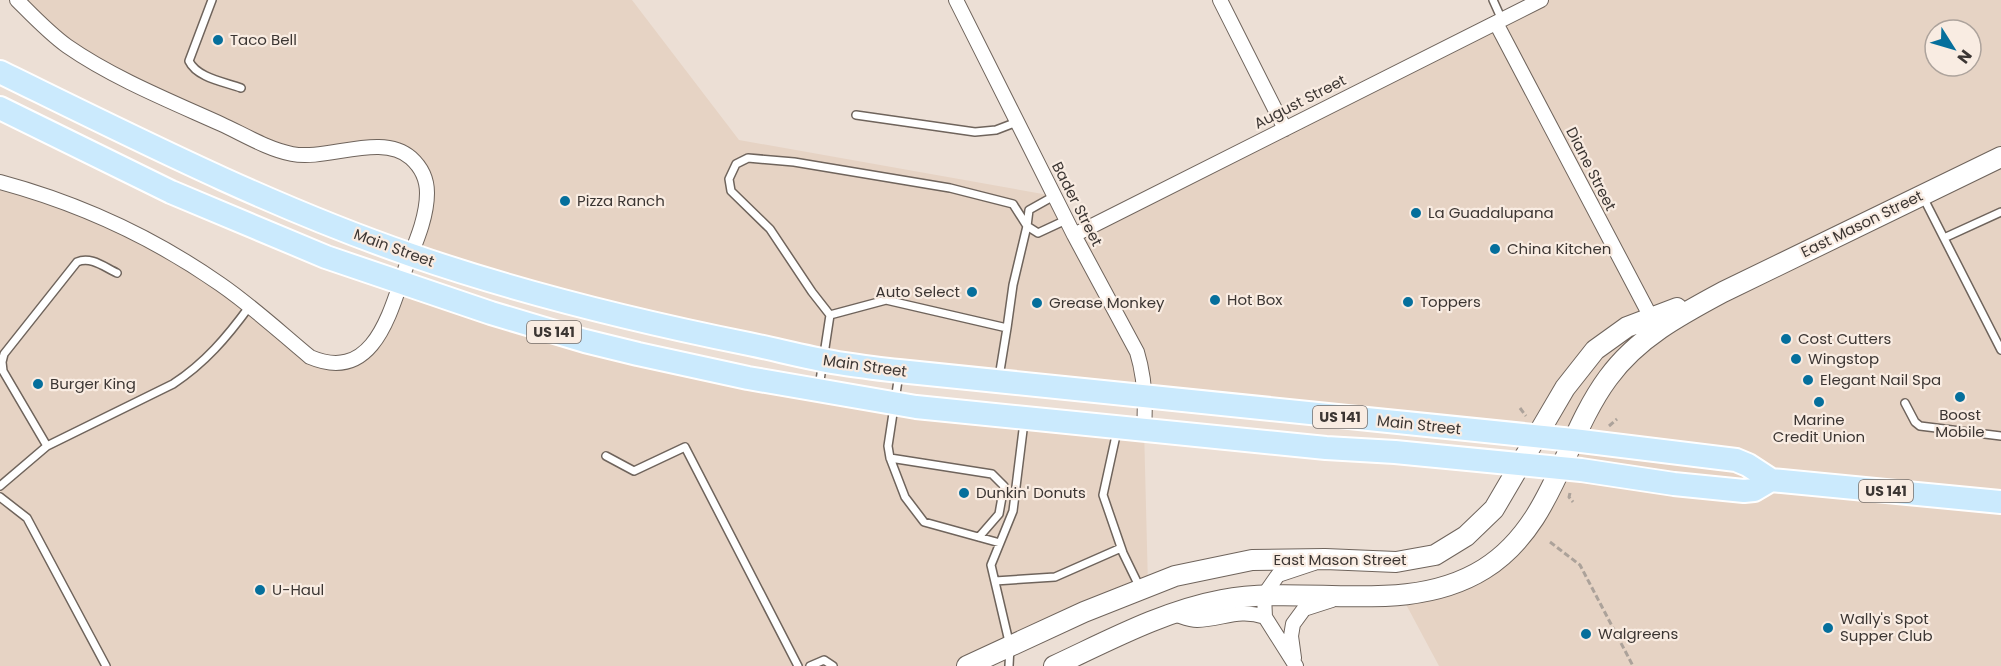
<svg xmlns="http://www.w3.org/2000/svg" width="2001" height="666" viewBox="0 0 2001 666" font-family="Poppins,sans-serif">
<rect width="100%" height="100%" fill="#ecdfd5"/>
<!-- built -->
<path fill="#e6d3c4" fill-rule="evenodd" d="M17,0h615l107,140 315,56 20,38 467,-234h460v666h-562l-38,-71 96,-35 76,-119 -737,-78 -425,-108 15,-73 -27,-32 -107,4 -198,-90zM1935,30h36v36h-36z
M0,182l151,60 171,120 44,-11 35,-70 276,81 467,66 4,158 -181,80h-967z"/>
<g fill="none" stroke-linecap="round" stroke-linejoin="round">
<defs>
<path id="lane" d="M212,0l-23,61c8,17 36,21 52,27
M1493,0l9,20
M856,115l119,17 21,-2 21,-8
M1054,196l-25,14 -2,16 11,7 28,-13
M1923,197l78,153
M1944,238l57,-26
M830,315l56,-15 121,28 -8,49
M899,374l-11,72 2,12 15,39 19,25 76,21
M819,387l11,-72 -18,-23 -42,-63 -39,-38 -2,-12 7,-15 12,-6 46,4 156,26 63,16 14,22 -14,59 -6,43
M1905,403l10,19 5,4 81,10
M1117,431l-14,64 20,58 17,35
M47,446l-44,-75 -1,-9 2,-8 73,-92c14,-6 27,5 40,11
M606,456l28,15 51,-24 113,219
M890,458l102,16 12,12 -5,28 -20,23
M0,486l47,-40 126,-62c32,-21 54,-47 76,-77
M0,497l27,21 79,148
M995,581l60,-4 66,-29
M810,666l14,-6 9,6
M1009,666l1,-20 -19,-81 22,-54 11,-89"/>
<path id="street" d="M956,0l118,235 63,117c8,26 9,49 7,76
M1220,0l65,129
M1496,23l159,302
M0,182c78,21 154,56 220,102 32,22 61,49 90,73 64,27 80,-45 96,-90 9,-23 21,-49 21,-74 0,-14 -6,-26 -16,-35 -29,-26 -84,3 -119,-4 -25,-5 -49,-20 -71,-30 -51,-23 -108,-46 -154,-78 -18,-13 -34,-30 -50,-46
M1074,235l467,-235
M1174,614c7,2 16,6 23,6 26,-1 42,-12 68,-3
M1294,658l-3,-22 2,-12 11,-15 28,-9
M1296,666l-31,-49 -1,-22 14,-20 36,-12"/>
<path id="secondary" d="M967,666l117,-54 91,-36 77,-16 73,-1 71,3 39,-7 31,-19 28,-27 71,-121 30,-38 32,-23 50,-19
M1054,666c54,-25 109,-55 168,-66 86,-16 185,17 262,-31 69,-43 79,-130 124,-191 29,-40 72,-63 115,-86l278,-135"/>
<path id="primary" d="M0,72c135,66 269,134 411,183 110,38 224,66 338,89 29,6 59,14 89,19 20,3 41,6 61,8l674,69 163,20 12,5 23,15 230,22
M0,108l171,84 155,65 165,56 94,28 53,13 110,24 168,29 410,41 69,4 186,18 93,14 70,7 10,-1 17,-10"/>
</defs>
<!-- lane casing -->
<use href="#lane" stroke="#6f645c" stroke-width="10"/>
<!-- street casing -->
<use href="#street" stroke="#6f645c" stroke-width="16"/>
<!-- secondary casing -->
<use href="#secondary" stroke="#6f645c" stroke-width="22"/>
<!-- primary casing -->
<use href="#primary" stroke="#fff" stroke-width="26"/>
<!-- path -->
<path stroke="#aca29a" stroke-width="3" stroke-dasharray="6 3" stroke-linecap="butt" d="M1520,408l6,8
M1609,426l8,-7
M1570,493l-1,4 4,5
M1550,542l30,23 53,101"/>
<!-- lane -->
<use href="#lane" stroke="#fff" stroke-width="7"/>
<!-- street -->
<use href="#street" stroke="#fff" stroke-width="14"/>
<!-- secondary -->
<use href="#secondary" stroke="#fff" stroke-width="20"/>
<!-- primary -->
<use href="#primary" stroke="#cbeafd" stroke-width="22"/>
</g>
<!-- markers -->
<g fill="#056f9c" stroke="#f9ece2" stroke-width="2">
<circle cx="218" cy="40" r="6"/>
<circle cx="565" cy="201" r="6"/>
<circle cx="1416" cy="213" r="6"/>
<circle cx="1495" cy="249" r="6"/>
<circle cx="972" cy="292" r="6"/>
<circle cx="1215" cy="300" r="6"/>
<circle cx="1408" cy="302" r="6"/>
<circle cx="1037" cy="303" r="6"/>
<circle cx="1786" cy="339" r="6"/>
<circle cx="1796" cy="359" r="6"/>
<circle cx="1808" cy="380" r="6"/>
<circle cx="38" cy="384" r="6"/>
<circle cx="1960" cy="397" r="6"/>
<circle cx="1819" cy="402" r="6"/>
<circle cx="964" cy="493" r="6"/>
<circle cx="260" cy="590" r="6"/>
<circle cx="1828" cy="628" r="6"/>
<circle cx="1586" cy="634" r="6"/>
</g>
<g text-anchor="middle" stroke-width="4.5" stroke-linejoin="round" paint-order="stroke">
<!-- shield labels -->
<g fill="#f9ece2" stroke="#756d68" stroke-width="1.5">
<rect x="527" y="321" width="54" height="22" rx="4.5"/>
<rect x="1313" y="406" width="54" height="22" rx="4.5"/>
<rect x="1859" y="480" width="54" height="22" rx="4.5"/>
</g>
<g font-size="14" font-weight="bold" fill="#3c3633">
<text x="554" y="337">US 141</text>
<text x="1340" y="422">US 141</text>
<text x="1886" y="496">US 141</text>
</g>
<!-- poi labels -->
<g font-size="15" fill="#3c3633" stroke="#f9ece2" text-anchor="start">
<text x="230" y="45">Taco Bell</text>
<text x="577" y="206">Pizza Ranch</text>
<text x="1428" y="218">La Guadalupana</text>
<text x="1507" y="254">China Kitchen</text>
<text x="960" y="297" text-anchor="end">Auto Select</text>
<text x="1227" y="305">Hot Box</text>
<text x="1420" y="307">Toppers</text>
<text x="1049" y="308">Grease Monkey</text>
<text x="1798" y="344">Cost Cutters</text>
<text x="1808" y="364">Wingstop</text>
<text x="1820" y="385">Elegant Nail Spa</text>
<text x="50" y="389">Burger King</text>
<text x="1960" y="420" text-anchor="middle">Boost<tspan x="1960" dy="17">Mobile</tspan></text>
<text x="1819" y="425" text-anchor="middle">Marine<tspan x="1819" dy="17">Credit Union</tspan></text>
<text x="976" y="498">Dunkin' Donuts</text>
<text x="272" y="595">U-Haul</text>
<text x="1840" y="624">Wally's Spot<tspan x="1840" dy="17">Supper Club</tspan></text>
<text x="1598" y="639">Walgreens</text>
</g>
<!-- street labels -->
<g font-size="15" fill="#3c3633" stroke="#f9ece2">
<text transform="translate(1300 102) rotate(-27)" y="5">August Street</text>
<text transform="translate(1591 169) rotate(63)" y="5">Diane Street</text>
<text transform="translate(1077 204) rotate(63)" y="5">Bader Street</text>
<text transform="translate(1862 224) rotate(-26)" y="5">East Mason Street</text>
<text transform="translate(394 248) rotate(20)" y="5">Main Street</text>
<text transform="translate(865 366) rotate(8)" y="5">Main Street</text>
<text transform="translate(1419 425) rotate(6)" y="5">Main Street</text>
<text x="1340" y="565">East Mason Street</text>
</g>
</g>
<!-- north arrow -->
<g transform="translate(1953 48) rotate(127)"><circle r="28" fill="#f9ece2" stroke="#ada39c" stroke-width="1.5"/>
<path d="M0-4.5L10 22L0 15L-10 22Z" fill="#056f9c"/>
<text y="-9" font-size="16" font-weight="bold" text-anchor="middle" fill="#3c3633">N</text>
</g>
</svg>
